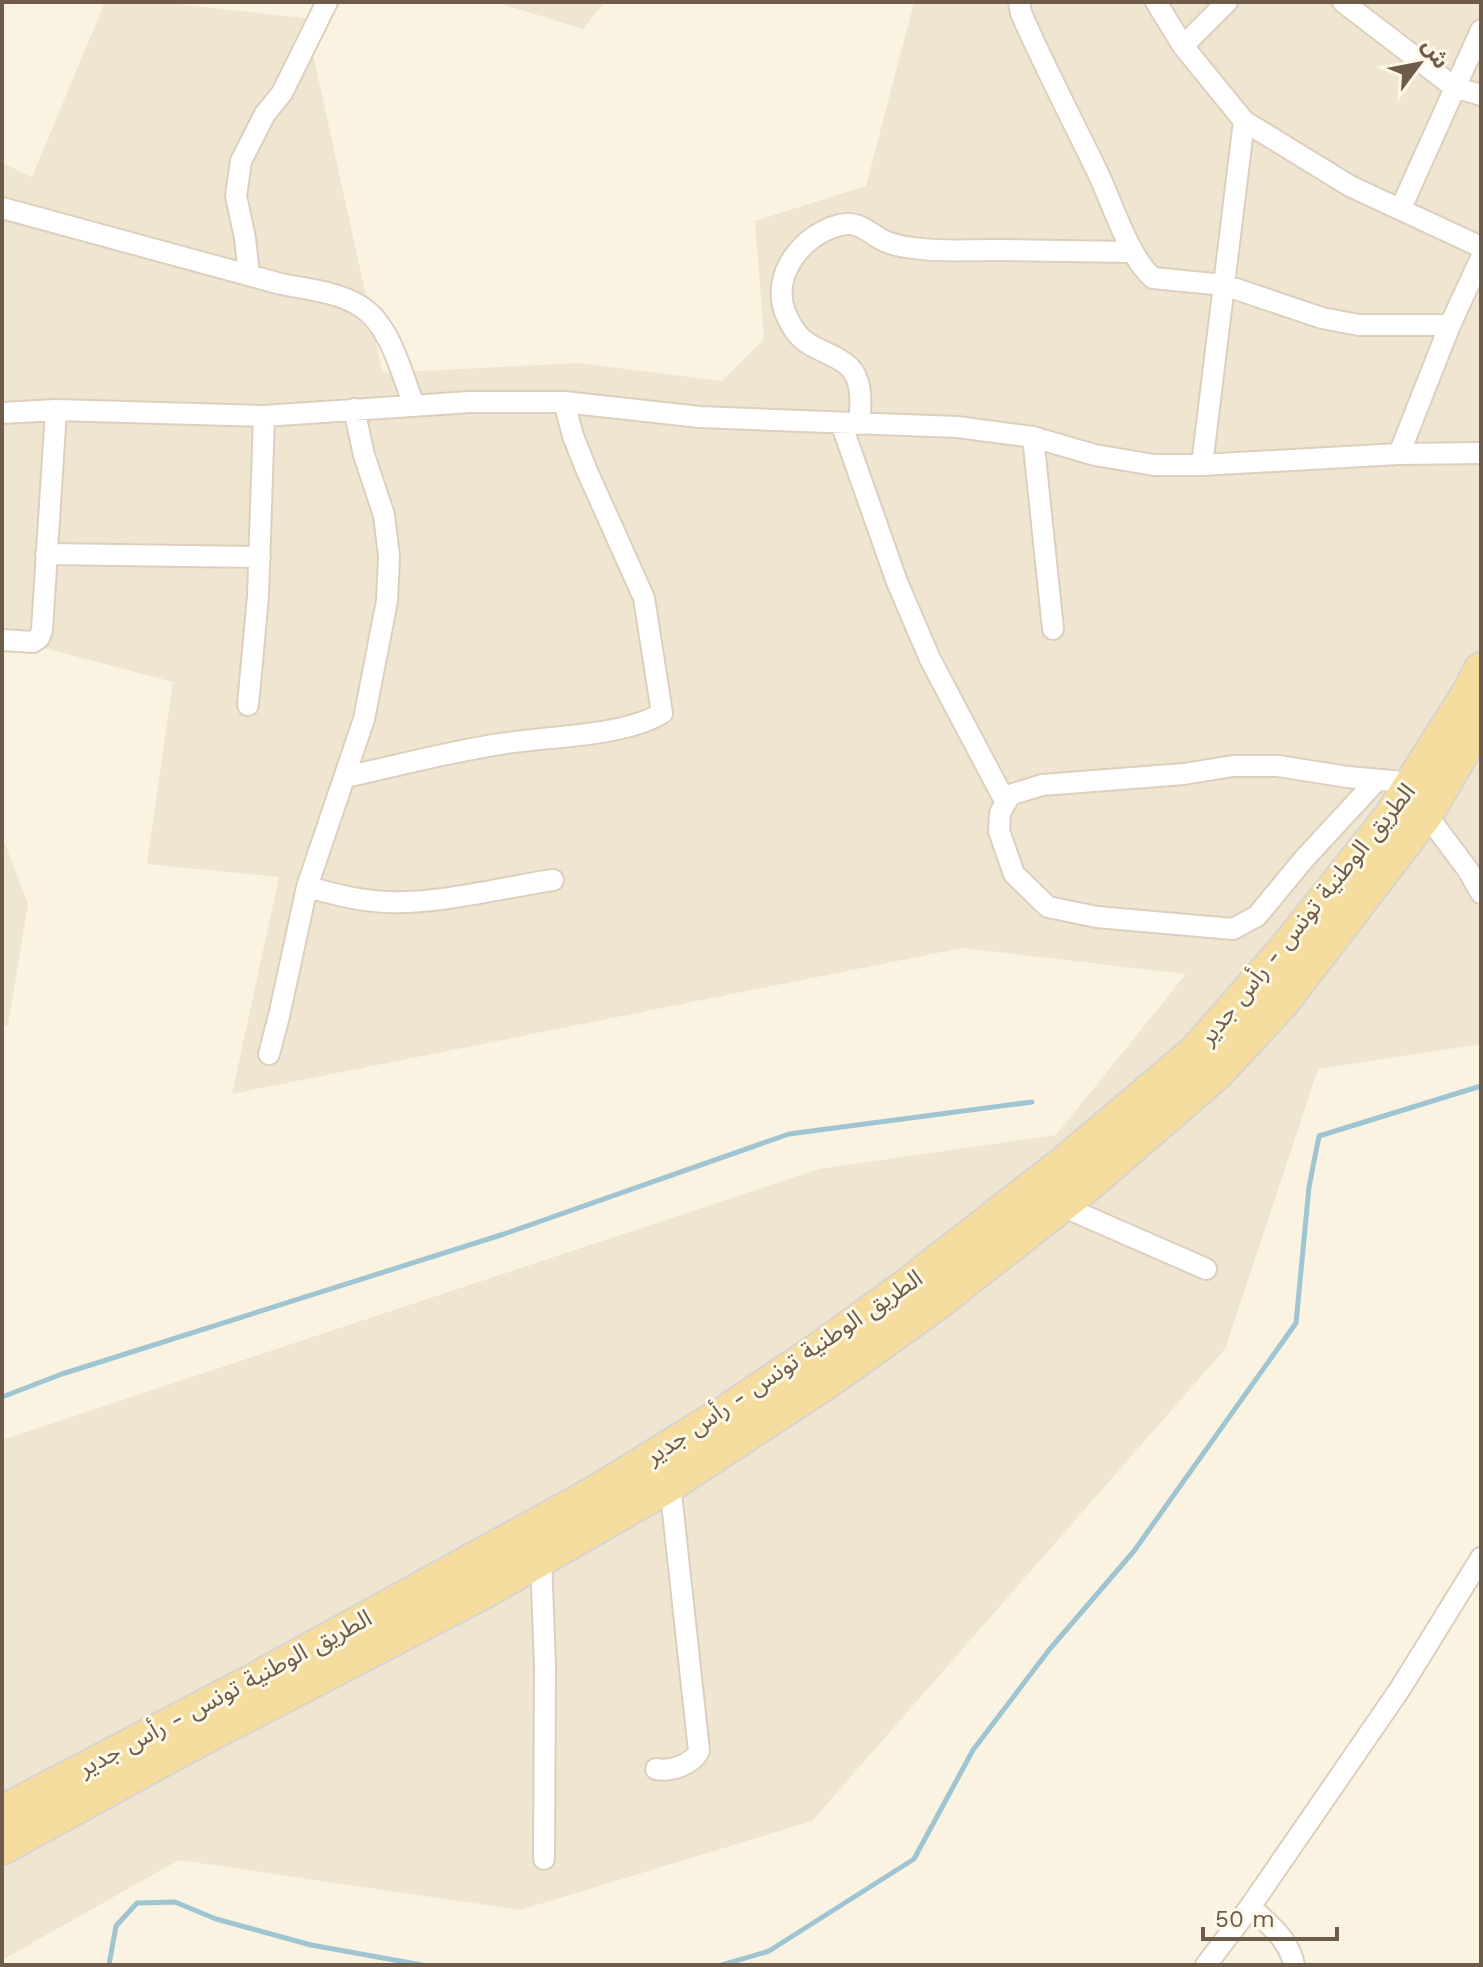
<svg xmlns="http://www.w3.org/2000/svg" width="1483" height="1967" viewBox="0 0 1483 1967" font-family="'Work Sans','Noto Sans Arabic',sans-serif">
<rect width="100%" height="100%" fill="#faf3e1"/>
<!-- residential -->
<path fill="#f0e5d0" d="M105,2h54l146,16 78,355 194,-10 145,18 42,-42 -9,-118 111,-35 48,-184h567v1042l-163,25 -93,280 -413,472 -292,89 -341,-50 -177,100v-520l817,-271 237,-34 130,-161 -224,-26 -730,146 47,-217 -132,-13 26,-182 -125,-33 -46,-7v-479l30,14z
M495,2h110l-22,27z
M2,836l26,68 -20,121h-6z"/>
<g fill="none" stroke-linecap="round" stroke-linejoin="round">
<!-- stream -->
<path stroke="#9fc4d2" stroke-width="5" d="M2,1397l60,-23 442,-140 285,-100 243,-32
M109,1965l7,-39 21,-23 38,-1 41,17 95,26 111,20
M722,1965l47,-14 145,-92 59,-109 76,-100 85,-99 162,-228 13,-136 10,-51 162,-50"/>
<defs>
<path id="street" d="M1019,2l2,11c23,53 50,104 75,156 15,30 32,88 57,109l71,7 98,33 37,7h91
M1156,2l27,44 61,75 106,65 131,61
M1343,2l111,85 27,8
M1183,46l44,-44
M2,208l279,76c25,5 57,8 79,22 31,19 41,67 54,99
M1401,208l80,-178
M249,275l-4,-37 -9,-42 5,-35 24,-47 17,-21 45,-91
M2,413l54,-3 208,6 206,-14h94l136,15 257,10 76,10 62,18 59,10h48l197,-11 82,-1
M841,423l56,159 33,77 75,142
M859,424c1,-10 2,-21 1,-31 -3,-36 -31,-35 -54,-51 -9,-6 -17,-19 -21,-30 -14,-38 18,-78 55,-87 18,-5 29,8 44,16 10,4 19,6 29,7 27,4 53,2 80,2 47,1 93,1 140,2
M1033,437l20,192
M1399,454l51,-129 31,-67
M1202,465l42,-344
M46,554l214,3
M2,640l31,2 6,-4 3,-8 14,-220
M248,705l10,-109 6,-180
M345,777c51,-11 103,-25 155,-33 46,-8 123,-7 162,-31l-18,-115 -57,-127 -14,-35 -9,-34
M1377,780l-73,79 -47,57 -24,13 -136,-12 -49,-10 -34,-33 -15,-43 1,-18 10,-18 32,-10 142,-11 49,-8h45l70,11 66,6
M1426,814l42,56 13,23
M307,887c27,7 52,14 80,15 54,2 112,-14 166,-22
M269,1054l10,-38 28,-129 57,-168 23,-118 2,-45 -5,-41 -20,-60 -10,-46
M1062,1206l144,63
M541,1558l4,108 -1,193
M656,1769c14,3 36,-4 43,-18l-29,-267
M1250,1907c19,17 39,32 44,58
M1206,1965l44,-58 150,-218 81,-131"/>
<path id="primary" d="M2,1813l252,-132 342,-188 131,-81 92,-62 92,-67 154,-120 131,-111 90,-103 105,-132 79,-125 11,-22
M2,1847l190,-104 292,-152 129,-74 57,-33 160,-105 102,-73 156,-122 127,-110 67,-72 144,-188 55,-96"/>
</defs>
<!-- street casing -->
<use href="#street" stroke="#ddcfbe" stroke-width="24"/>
<!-- primary casing -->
<use href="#primary" stroke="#d9d4d0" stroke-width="38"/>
<!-- street -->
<use href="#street" stroke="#fff" stroke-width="20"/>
<!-- primary -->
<use href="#primary" stroke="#f4dd9e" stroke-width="34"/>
</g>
<g text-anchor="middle" stroke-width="6" stroke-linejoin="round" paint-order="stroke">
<!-- street labels -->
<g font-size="24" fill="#6e5b4a" stroke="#fdf7e6">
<text transform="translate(1307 914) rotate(-51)" y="8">الطريق الوطنية تونس - رأس جدير</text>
<text transform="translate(784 1367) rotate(-34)" y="8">الطريق الوطنية تونس - رأس جدير</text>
<text transform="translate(225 1693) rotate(-28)" y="8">الطريق الوطنية تونس - رأس جدير</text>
</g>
</g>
<!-- border -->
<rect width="1483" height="1967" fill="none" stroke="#6e5b4a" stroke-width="8"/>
<!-- north arrow -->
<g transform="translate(1419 64) rotate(58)" stroke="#fdf7e6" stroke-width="6" paint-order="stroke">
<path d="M0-6L14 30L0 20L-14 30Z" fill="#6e5b4a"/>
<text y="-12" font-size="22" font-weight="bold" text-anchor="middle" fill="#6e5b4a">ش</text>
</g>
<!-- scale -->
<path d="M1203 1927v12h134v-12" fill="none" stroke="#6e5b4a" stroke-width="4"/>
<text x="1215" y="1927" font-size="24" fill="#6e5b4a" stroke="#fdf7e6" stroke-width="6" paint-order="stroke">50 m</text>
</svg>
